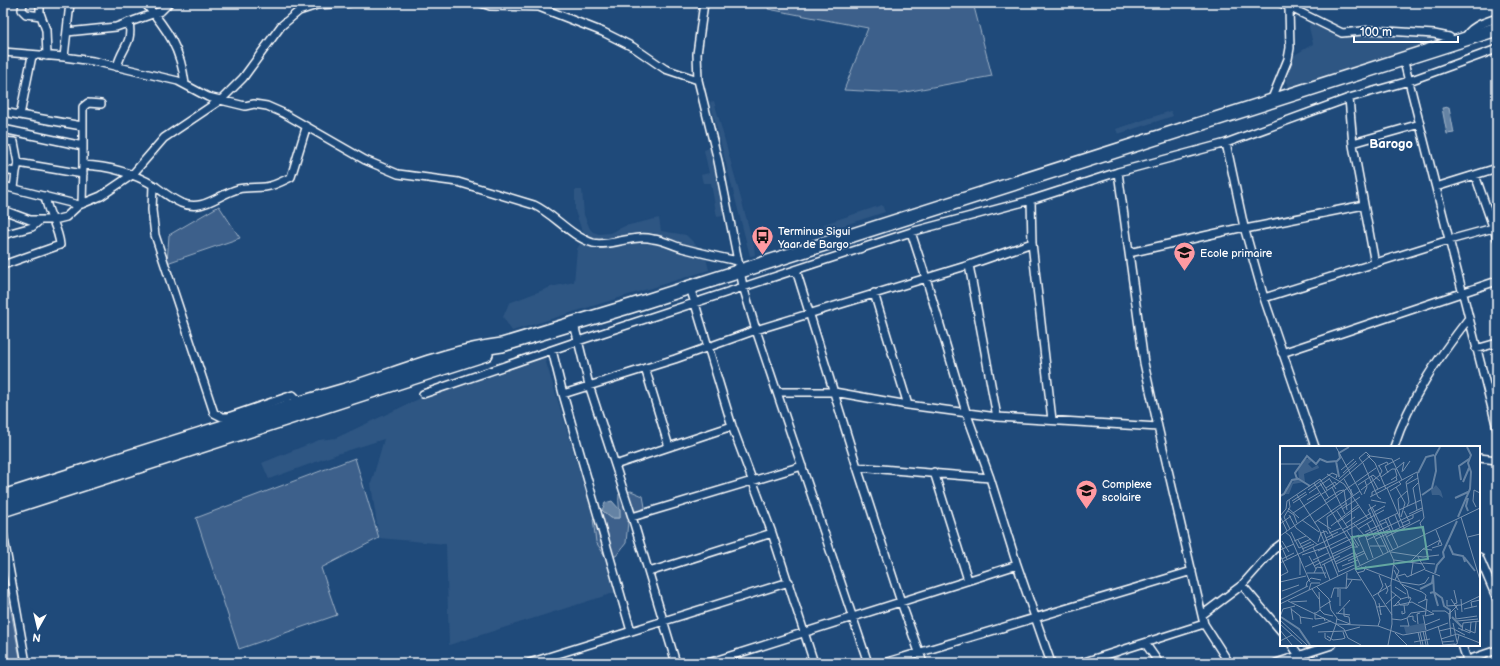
<svg xmlns="http://www.w3.org/2000/svg" width="1500" height="666" viewBox="0 0 1500 666" font-family="'Balsamiq Sans',sans-serif">
<rect width="100%" height="100%" fill="#1f4a7a"/>
<filter id="ink" filterUnits="userSpaceOnUse"><feTurbulence type="fractalNoise" baseFrequency=".025" numOctaves="2"/><feDisplacementMap in="SourceGraphic" scale="8" xChannelSelector="R" yChannelSelector="G"/><feConvolveMatrix kernelMatrix="1 2 1 2 8 2 1 2 1" color-interpolation-filters="sRGB"/></filter>
<g filter="url(#ink)">
<!-- built -->
<path fill="#2e5683" d="M1311,18l11,5 25,6 87,6 2,6 -148,46 -5,-17 5,-11 25,-15 -4,-17z
M714,101l40,145 1,9 -5,1 -40,-154z
M1171,111l2,5 -55,18 -2,-5z
M712,147l11,47v22l-6,1 -6,-34h-8l-2,-8 8,-2 -5,-23z
M575,190h7l2,25 6,14 3,3 6,2 11,-1 15,-7 34,-8 2,13 25,4 19,19 4,16 -197,61 -9,-14 6,-14 42,-16 23,-5 3,-33 8,-14 -4,-7 -6,-17z
M882,205l3,7 -59,19 -2,-7z
M544,356l73,236 -168,53 -3,-101 -67,-6 -8,-54 13,-45 -44,14 -71,26 -7,-16 57,-23 17,-2 89,-42z"/>
<!-- green -->
<path fill="#3c618b" stroke="#9eb0c5" d="M770,3h203l19,73 -92,17 -56,-3 24,-62 -100,-19z
M219,206l21,32 -73,25 2,-28z
M355,458l24,80 -58,30 16,47 -98,34 -43,-131z
M631,491l12,5 2,11 -4,12 -13,2 -2,22 -10,13h-11l-9,-14 -3,-23 9,-9 9,8h9c0,-9 -2,-15 -1,-24z
M3,579l2,1 16,83h-18z"/>
<!-- water -->
<path fill="#6583a4" stroke="#a3b5c8" d="M1449,107l5,26 -7,1 -5,-26z
M612,501l8,9v8h-9l-9,-8 3,-7z"/>
<g fill="none" stroke-linecap="round" stroke-linejoin="round">
<defs>
<path id="street" d="M23,3l-1,7 4,4 15,2
M40,3v10l6,17 1,26
M145,3c22,26 36,46 40,81
M481,3l9,3 49,1 64,25 30,15 32,22 33,11
M704,3l-7,51 1,26 20,81 25,125 13,44 112,333
M1281,3l61,30 30,-3 62,4 15,3 7,6
M67,32l49,-5 45,-16 8,-8
M1465,39c4,-13 21,-17 32,-21
M3,52l61,5 29,4 85,20 30,16 37,9 9,-2 13,2 16,7 82,47 33,14 60,8 76,23c20,9 36,31 59,38 16,4 40,-9 60,-4 10,1 19,6 29,9 19,5 37,9 56,13
M64,57l6,-54
M1403,58l94,370
M117,67c5,-21 16,-22 12,-45
M1349,98l4,47 22,119
M1271,101l17,-42 2,-11 -1,-40 3,-5
M3,112l79,14
M20,115l12,-59
M3,129l80,17
M3,141l11,1 4,21
M1226,143l18,84 20,71 51,149
M1353,143l67,-19
M83,165v-58l5,-4 13,1
M3,170l13,2 2,-9 65,11
M1118,172l26,191 14,64 46,197 25,39
M1475,175l22,63
M153,185l-1,25 3,25 59,178 8,4h6l65,-22 7,7
M3,186l76,19
M1436,187l61,-19
M14,188l2,-16
M1031,200l1,43 20,177
M82,204l1,-39c26,1 50,8 72,21 8,6 17,13 26,17 22,9 36,-8 57,-14 9,-2 18,-1 27,-2 9,-1 18,-6 26,-10l15,-49
M3,210l27,10h24l12,-3 13,-12 22,-9 31,-21 32,-37 58,-39 21,-21 38,-52 18,-15 18,-6 32,-2
M1245,229l119,-24
M911,232l15,46 40,134 24,66 27,87 34,98
M3,235l29,-8 7,-6
M1129,253l115,-26
M3,265l57,-20c-1,-17 -13,-32 -15,-49
M969,265l28,152
M796,270l61,197 44,135 22,61
M690,287l42,139 40,107 42,130
M874,293l34,112
M1264,298l185,-58 48,-13
M574,324l15,61 43,132 44,146
M1476,349l21,-6
M552,350l11,44 68,237
M1282,353l215,-72
M645,368l24,79
M777,392h57l74,13 89,12 161,10
M423,394l155,-53 333,-109 120,-32 87,-28 108,-29 123,-45 60,-17 88,-32
M563,394l112,-35 81,-29 213,-65 63,-22
M1394,447c16,-49 44,-89 75,-129
M1479,458l18,2
M615,465l117,-39
M857,467l133,11
M934,472l34,108
M632,517l170,-51
M3,533l23,130
M1479,557l18,42
M649,572l123,-39
M1242,585l39,46
M1202,615l40,-30 31,-35 8,-6
M1145,643l14,20
M1292,645l12,18
M1462,645l6,18
M529,663l260,-81
M708,663l309,-98
M884,663l308,-92
M1081,663l123,-39
M1276,663l56,-18
M1459,663l38,-13"/>
<path id="highway" d="M3,497c113,-36 225,-73 339,-106 53,-16 104,-39 160,-46l129,-39 866,-277
M3,510l483,-156"/>
</defs>
<!-- street casing -->
<use href="#street" stroke="#fff" stroke-width="10"/>
<!-- highway casing -->
<use href="#highway" stroke="#fff" stroke-width="16"/>
<!-- street -->
<use href="#street" stroke="#1f4a7a" stroke-width="7"/>
<!-- highway -->
<use href="#highway" stroke="#1f4a7a" stroke-width="13"/>
</g>
</g>
<!-- icons -->
<defs>
<symbol id="bus-pin" viewBox="-11 -11 22 30"><path d="M0 17L-7.5 6A9.5 9.5 0 1 1 7.5 6Z" fill="#ff9aa2" stroke="#1f4a7a"/><path d="M-5-6H5V4H4V6H2V4H-2V6H-4V4H-5ZM-3.5-4V0h7V-4ZM-3.5 1.2v1.5H-2V1.2ZM2 1.2v1.5H3.5V1.2Z" fill="#111"/></symbol>
<symbol id="school-pin" viewBox="-11 -11 22 30"><path d="M0 17L-7.5 6A9.5 9.5 0 1 1 7.5 6Z" fill="#ff9aa2" stroke="#1f4a7a"/><path d="M0-5L7-2L0 1L-7-2ZM-4 1L0 2.5L4 1V4Q0 6-4 4Z" fill="#111"/></symbol>
</defs>
<g fill-rule="evenodd">
<use href="#bus-pin" x="750" y="224" width="25" height="34"/>
<use href="#school-pin" x="1172" y="240" width="25" height="34"/>
<use href="#school-pin" x="1074" y="478" width="25" height="34"/>
</g>
<g text-anchor="middle" stroke-width="3.5" stroke-linejoin="round" paint-order="stroke">
<!-- poi labels -->
<g font-size="11" fill="#fff" stroke="#1f4a7a" text-anchor="start">
<text x="778" y="235">Terminus Sigui<tspan x="778" dy="13">Yaar de Bargo</tspan></text>
<text x="1200" y="257">Ecole primaire</text>
<text x="1102" y="488">Complexe<tspan x="1102" dy="13">scolaire</tspan></text>
</g>
<!-- quarter labels -->
<g font-size="13" font-weight="bold" fill="#fff" stroke="#1f4a7a">
<text x="1391" y="148">Barogo</text>
</g>
</g>
<!-- overview -->
<g transform="translate(1280 446)">
<rect width="200" height="200" fill="#1f4a7a"/>
<path d="M29,12l4,2 -5,4 4,4 6,-3 1,3 -15,6 1,8 -12,2 -4,10h-4v-5l9,-8 -2,-1 7,-1 -1,-10 4,-8zM156,39l5,6 2,7 -4,-3h-7l-1,-5zM144,177l2,7 -20,4 -2,-7z" fill="#3c618b"/>
<path fill="none" stroke="#6583a4" stroke-width="2" d="M56,15l3,16M138,27l8,-16 8,-2M17,32l13,8M181,34l-2,-14 10,-7M183,36l6,-14M142,49l10,-7 4,-17 -1,-15 5,-9M0,50l4,-2 8,-14 5,-1 -2,-6 12,-17 9,8 4,-5 7,3 10,-1 3,-3 -1,-5 10,-6M175,52l13,-6M188,65l-2,-5 2,-8M178,71l12,-28 1,-17 -3,-9 3,-8 -4,-8M169,99l4,9 10,2 2,6M184,111l11,14M155,127l2,-8 7,-8 -1,-5 14,-31M153,129l1,17 8,6 2,8 6,4v9M140,143l12,-6 1,-6M150,147l4,-1 4,14M1,171l18,12 11,16M172,171l10,10"/>
<path fill="none" stroke="#7992af" stroke-width="1" d="M56,1l26,48M87,9l8,8 11,26M83,17l15,34 3,2M83,17l-4,-5 7,-6 4,4M0,18h20M98,20l9,-4 1,2M117,22l7,-6 -2,10M61,24l13,-11M123,25l7,-10M63,27l13,-12M108,27l-3,-7 15,-8M47,28l17,10 24,35M91,30l7,13M101,31l11,-8h5M49,32l7,11M59,33l18,-16M64,33l9,16M111,34l6,-4 -2,-7M34,37l38,62 8,20M40,37l9,15M127,38l11,-6M78,39l15,-10 7,6M52,41l13,27M116,41l9,16 -4,14M46,42l9,-6 2,3M107,42l18,42M71,43l1,46 7,11M28,44l24,-17 5,2 -1,3M81,44l19,-15 2,-4 -3,-5M110,45l11,-7 -2,-2M29,47l20,-14M84,48l3,-7 -2,-6M17,49l22,34 19,47M92,50v-4l25,-12 -1,-3M90,51l47,-25 7,46 -4,5 4,11M27,54l12,-7M91,54l15,3M12,55l14,-9M44,55l15,-10 5,-1 3,20M13,57l14,-9M89,58l25,57 -3,22 1,41 -4,21M96,59l-8,5 20,42M127,60l2,-4 -3,-20 7,-6M92,61l21,43M196,61l-3,-6 1,-11 6,3M8,62l11,10M62,63l18,-12M119,64l-1,-11 9,-8M137,64l-4,-22 5,-5M8,65l6,4 3,8M57,65l11,17M124,65l6,12M94,66l11,-6M13,67l44,-29 33,-28 22,3 10,21M129,68l13,-6M9,69l7,13 22,17M115,69l5,12M0,70l6,-7 1,-8 33,-22 7,11M0,70l7,15M4,71l6,-10 -1,-7M4,71l6,12M47,71l20,-14M47,71l1,12 5,8M120,71l-1,-7 22,-10M181,71l19,63M108,72l5,12M105,73l13,28M22,74l17,12M37,74l14,9M58,76l21,-15M99,76l19,-9M34,77l46,-32M73,77l13,14 7,21M87,77l16,31M122,77l11,-5v-3M0,78l11,-8M65,78l10,-7M51,80l27,-21M78,83l15,-9M43,84l16,42M62,84l29,-17M156,84l4,10 -2,5M67,85l10,16M5,86l5,4 20,46M11,86l8,16M64,86l40,-22M85,86l21,-10M49,87l12,-5M0,90l96,-68M86,91l56,-27M106,91l34,-17M188,91l12,-3M46,92l12,-6M78,92l10,22M78,92l19,-9M96,93l34,-16M18,94l6,11M87,94l23,-11M2,95l7,11M14,95l12,-5M38,96l3,-9 5,-2 2,3M0,97l7,16M20,98l11,-5M90,100h16M33,101l13,31M19,102l12,-6M152,102l10,-3 -2,-5M22,103l12,-5M50,103l29,-14M143,103l17,-9M0,104l14,-6M38,105l29,-14M111,106l32,5 16,-2M52,108l20,-9M0,109l8,17 -8,4M22,109l24,-8M29,110l7,13M20,112v17M2,113l12,-6M33,114l15,-7M114,114l29,4M68,115l17,-8M55,116l20,-10M130,116l13,-13 9,1M0,117l64,-31M143,117l12,1M44,118l6,16M56,118l28,-13M42,119l18,-9M114,119l5,6 -4,9M34,120l38,-19h6M62,120l16,-6M25,121l14,-7M81,121l39,15M75,123l20,32 5,19 -2,6M114,124l7,14 21,8 4,3 -1,5M145,124l15,6M58,126l16,-7M27,127h19M34,127l3,-6 6,1M77,127l7,-2 2,-5M118,130l7,-2 2,3 18,-8 -7,-12M131,130l2,-13M67,133l14,1M0,136l26,-6M120,136l19,3 6,-2 4,-6M105,137l3,7 -2,4M122,139l5,5 2,9M26,141l1,-5 4,-4 10,2M37,141l12,12 2,11 6,8 -1,6 8,5 4,9 13,7M115,141l11,7M58,142h9l5,-8M32,143l7,10M66,143l1,-16M29,144l2,-7h9M174,144l3,13 -3,1M2,145l17,-6M111,145l10,8M98,148l5,-8 -4,-11M98,148l8,12M93,150l18,-11M51,152l3,-10h4v9M171,153l7,11M181,153l1,13M0,154l28,-14M167,154v6l14,-1M8,155l48,23 42,2 25,9 23,-4 22,-8M118,155l2,4h8l3,-7 -2,-1M11,156l16,-1M99,157l2,12 -1,-5M0,158l200,-96M106,158l10,-9M181,159l19,-9M60,160v-17M113,160l19,-4 22,12 -9,2 1,-5M114,160l7,-7 7,-2M97,161l9,-1 6,9M192,161l-1,-5 9,-2M11,162l2,12M40,162l11,-7M11,163l9,7 1,8M184,163l13,-3M40,164l4,4 9,2M175,164l1,9 21,-3M122,165v3l3,-1 -1,-8M152,165h13l4,3M35,166v7l9,-1 1,3M36,167l4,-3 -1,-18M56,167l14,2M58,167l12,-13M169,168l2,22M169,168l9,-9M143,169l3,15M0,171l3,-8 12,-3M20,171l13,2M128,171l5,-1v4l3,2M57,173l13,5 -1,-7 -5,-1v-8M112,173l9,1 6,-2 4,-5 15,-2 1,-12 -9,4M0,174l27,25M177,175l21,-2M173,177l4,19M0,178l22,20M138,178l-1,-10 3,-1M145,179l15,-6M120,180h9l-2,-8M158,180l5,19M32,181l19,-6M178,182l12,5 1,-11M185,183l10,4 1,-11M0,184l12,15M65,185l15,-4M143,185l3,14M145,185l3,14M159,185l13,-3 13,7M182,185l1,-8 17,-2M38,186l27,-1M138,186l3,13M140,186l3,13M45,187v5l5,3 6,-17M115,187l12,12M47,190l6,4 9,-1 3,-1 -2,-6M161,193l16,-5 23,9M0,195l12,-6M134,196l16,-3M162,196l12,-1M163,199l12,-1M173,199l4,-1 2,-9"/>
<path fill="#63a6a1" fill-opacity="0.15" stroke="#63a6a1" stroke-width="2" d="M143,81l5,32 -72,10 -4,-32z"/>
<rect width="200" height="200" fill="none" stroke="#fff" stroke-width="2"/>
</g>
<!-- margin -->
<rect width="1500" height="666" fill="none" stroke="#1f4a7a" stroke-width="16"/>
<rect x="8" y="8" width="1484" height="650" fill="none" stroke="#fff" stroke-width="1.5" filter="url(#ink)"/>
<!-- north arrow -->
<g transform="translate(38 628) rotate(188)" stroke="#1f4a7a" stroke-width="3" paint-order="stroke">
<path d="M0-3L7 15L0 10L-7 15Z" fill="#ffffff"/>
<text y="-6" font-size="11" font-weight="bold" text-anchor="middle" fill="#ffffff">N</text>
</g>
<!-- scale -->
<path d="M1354 36v6h104v-6" fill="none" stroke="#ffffff" stroke-width="2"/>
<text x="1360" y="36" font-size="12" fill="#ffffff" stroke="#1f4a7a" stroke-width="3" paint-order="stroke">100 m</text>
</svg>
